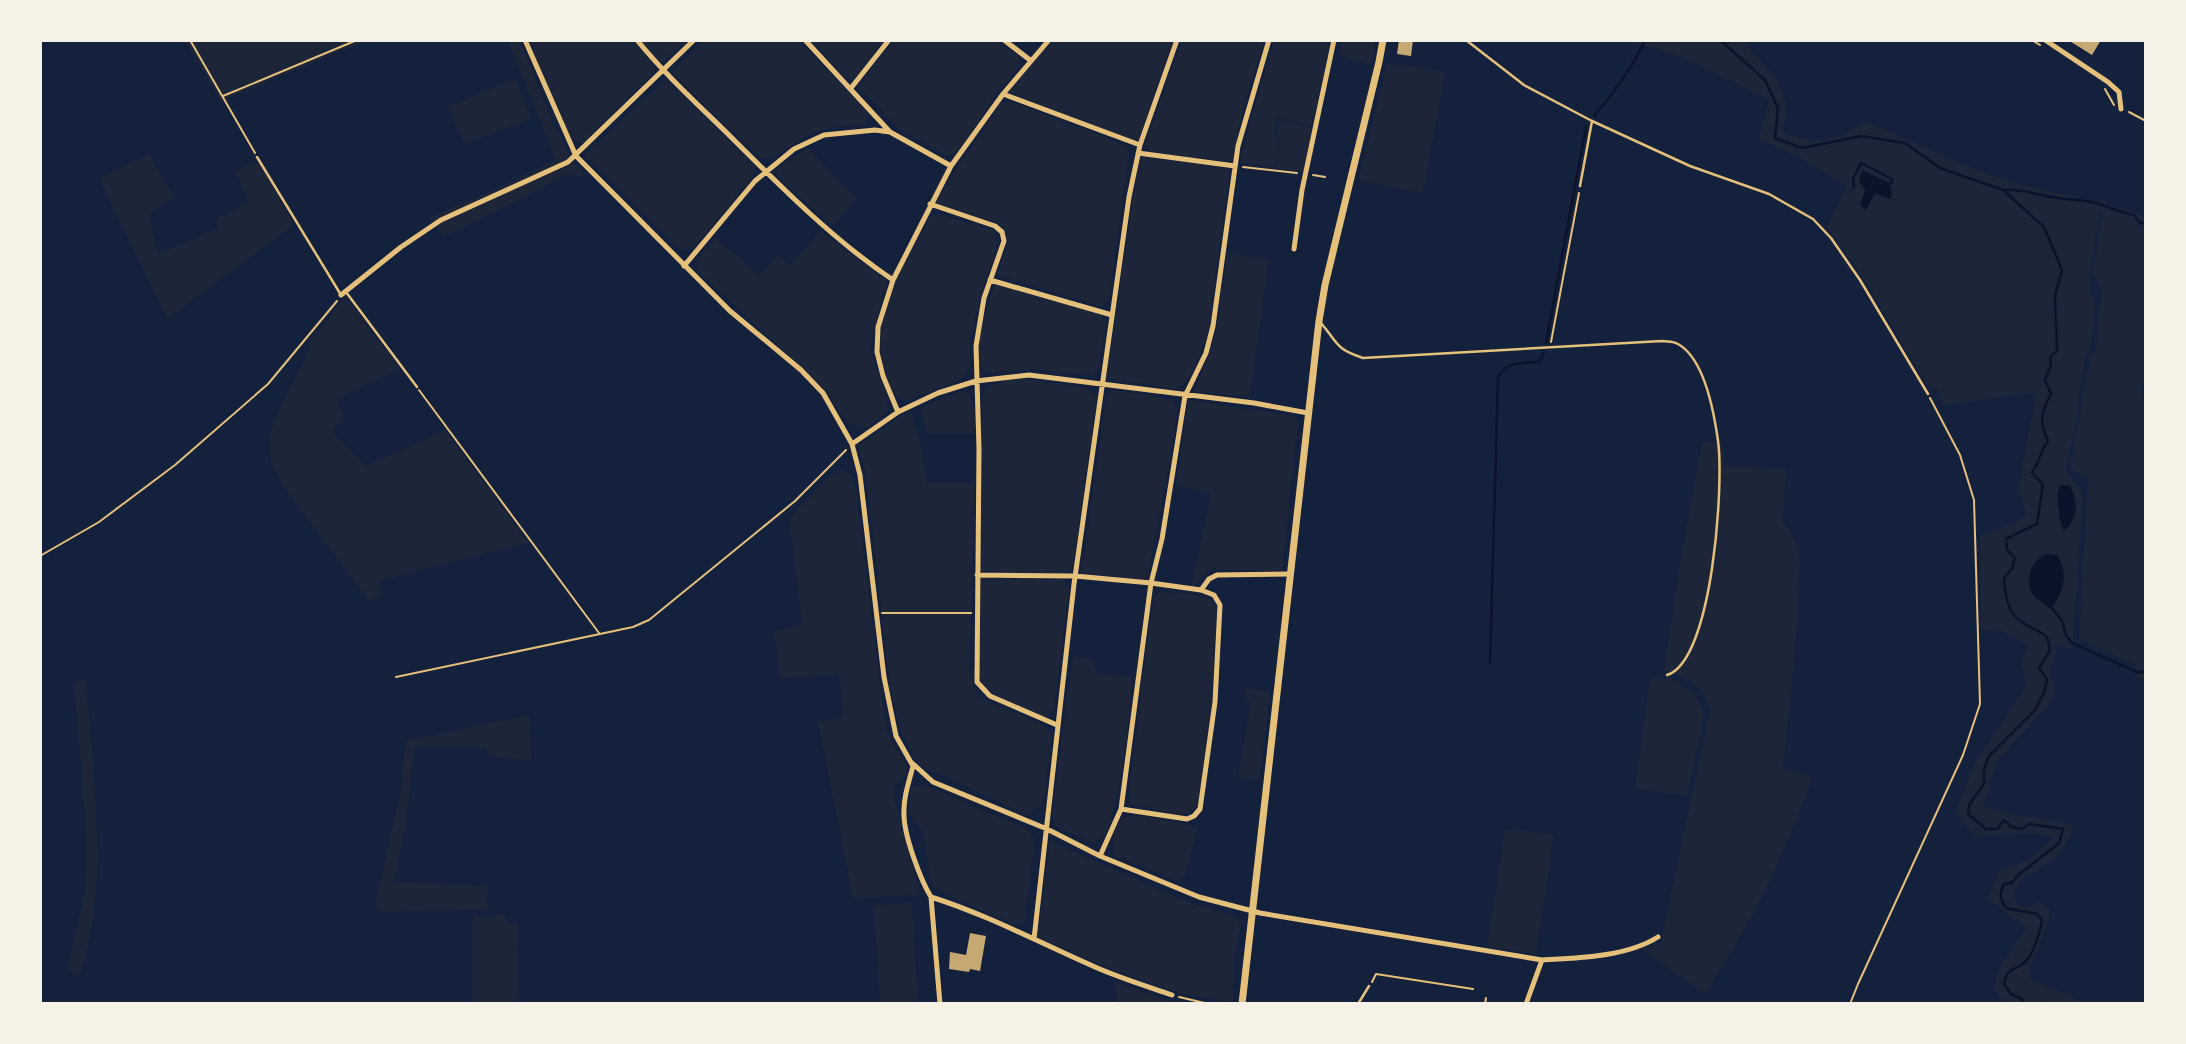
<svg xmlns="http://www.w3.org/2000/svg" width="2186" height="1044" viewBox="0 0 2186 1044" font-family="'PT Sans',sans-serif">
<rect width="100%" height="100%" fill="#14213d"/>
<!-- green -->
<path fill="#1d2539" d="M185,40h183l-147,61z
M508,40h12c18,43 34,100 65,135l-4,3 -7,-4 -9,1 -54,29 -66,32 -12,-11 -4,-8 56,-23 71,-34z
M530,40h103l22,26 1,4 -71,72c-6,0 -10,-1 -14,-6 -17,-21 -31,-69 -41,-96z
M641,40h46l-24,22 -5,-2z
M703,40h96l69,73 -1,11 -31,2 -24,7 -41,26 -12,-2 -86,-83 1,-4z
M811,40h73l-31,40 -7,-2z
M894,40h102l23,16 1,9 -21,25 -39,60 -13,6 -48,-27 -41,-43z
M1055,40h118l-35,102 -130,-50 30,-36z
M1182,40h83l-22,68 -11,54 -82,-10 -5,-8z
M1274,40h57l-18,85 -37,-7 -2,17 5,7 -5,25 -34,-4 10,-41z
M1342,40h33l-4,25 -32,-10z
M1628,40h114l36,40 9,28 -4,23c14,9 39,13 55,6 12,-6 18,-13 31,-14 42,17 82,38 125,53 50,17 102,22 152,41v13l-13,-7 13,10v151l-4,-1 -2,3 6,25v271l-11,-6 1,-11 -57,-26 9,-161 -18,-9 20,-111 6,-9 5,-58 -8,-17 9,-60h2l-5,-2 -9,63 1,16 4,16 -4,39 -7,17 -9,65 -9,41 3,8 12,12 2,8 -10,143 -2,9 -16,-6 2,7 -7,20 5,27 -59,66 -12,44 41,10 45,7 4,3c-4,14 -13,26 -25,36 -14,11 -38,15 -34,38 9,8 15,7 23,0l11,8v11l-21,53 2,6 59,25h-38l-8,-3 -3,3h-40l3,-3 -9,-11 4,-20 29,-42 -40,-29 12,-28 29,-11 26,-23 -28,-4 -52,3 -19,-25 20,-48 51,-77 -5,-26 8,-14 -27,-15 -21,-2 -1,-94 35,-12 11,-8 -7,-25 2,-19 15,-75 -1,-4 -93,13 -4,-16 -12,-5 -62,-105 -37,-52 19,-41 -47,-29 -40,-17 10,-41 -89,-42z
M1387,63l58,9 -22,121 -64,-13z
M516,78l15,41 -67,25 -16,-37z
M664,81l6,2 83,81 2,10 -61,74 -14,2 -95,-95z
M1012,102l118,45 -21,152 -7,8 -105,-32 11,-33 -7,-18 -66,-21c20,-35 45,-66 66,-100z
M1279,120l34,8 -9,44 -29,-4 5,-28 -3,-5z
M808,148l48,51 -24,27 -53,-48 -4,-9z
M149,154l25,43 -25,18 9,39 61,-26 -3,-8 32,-18 -13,-31 13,-7h12l34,61 -127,94 -68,-141z
M1139,157l91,11 -22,167 -18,42 -14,12 -70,-11z
M938,214l55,16 6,14 -18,49 -11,45v29l-9,12 -55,22 -13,-7c-6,-17 -12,-34 -13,-52 -1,-41 31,-90 50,-125z
M821,231l65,49 -16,69 17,48 1,14 -20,16 -19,-3 -29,-40 -122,-112 -1,-13 18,-21 44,37 19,-20 13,10z
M1227,253l42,6 -19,138 -56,-5 16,-40 7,-25z
M995,284l106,31 5,9 -7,45 -7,6 -60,-6 -44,4 -10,-8c0,-29 7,-54 17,-81z
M343,299l6,2 51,68 -62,30 6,18 -12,15 34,34 79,-36 84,113 -151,38 4,15 -13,5 -84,-112 -13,-23 -2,-11v-19l5,-15 8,-21 24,-44 3,-15z
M1010,377l76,11 11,8 -24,171 -7,7 -85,-3 1,-173 6,-12 15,-4z
M964,390c14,8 10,28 11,43h-49l-5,-26z
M1114,390l57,9 6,9 -2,22 -28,150 -65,-7 24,-176z
M1188,400l106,16 4,6 -16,149 -73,-1 -10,12 -8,5 20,-93 -35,-9z
M911,410l9,32 7,41h48l-6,190 10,25 65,27 8,12 -9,68 -16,10 -108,-50 -18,-33 -11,-44 -24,-213 -8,-30z
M1712,442l11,1 2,24 61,2 -3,53 16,24 1,21 -5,86 -12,116 30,7c-28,79 -61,148 -108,218l-63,-45 19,-8 49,-231c-6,-22 -23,-35 -46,-39l16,-108 22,-120z
M843,470l8,5 5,15 30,240 15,28 7,8 -2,10 -12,9 1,17 24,87 -1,6 -65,3 -35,-176 25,-6 -4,-42 -59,4 -6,-47 28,-6 -13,-107 41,-42z
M980,578l83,1 6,9 -15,122 -8,7c-22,-10 -59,-18 -67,-43z
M1161,591l43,5 7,4 6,11 -5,83 -13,109 -11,10 -9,2 -51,-12 19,-162 7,-43z
M1073,657l21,2 1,10 6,6 32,2c-6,53 -9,109 -28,160l-13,6 -35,-16 -5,-15z
M1668,677c18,10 35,19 36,40l-17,79 -52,-8 15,-110z
M86,679c5,65 13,132 11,197 -1,34 -8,68 -17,100l-13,-7 17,-72 2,-38 -1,-43 -11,-134z
M1245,688l25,4 -11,88 -21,-3 13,-76 -7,-1z
M529,715l3,46 -43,-5 -3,-8h-72l-7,68 -13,66 94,4 -1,23 -105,3 -7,-7 27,-120 3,-44z
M925,785l101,44 9,9 -10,83 -9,4 -56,-24 -24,-13 -6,-9 -7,-48 -14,-17 2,-26z
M1138,815l60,12 -13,49 -8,5 -62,-25c-5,-10 -1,-34 11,-39 2,-1 10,-1 12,-2z
M1505,829l49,6 -18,119 -49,-7z
M1050,841l137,61 48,14 6,9 -7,35 -1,42 -54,-9 -68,-24 -74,-32z
M912,903l6,101h-38l-6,-99z
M475,914l12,3 17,-3 4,10h9l2,80h-47v-82z
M1115,982l63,22h-61z"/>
<!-- water -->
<path fill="#0b132b" d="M1862,170l28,13 2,11 -2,5 -15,-6 -9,17 -6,-5 5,-15 -6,-9z
M2060,485l10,1c9,15 8,33 -6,45 -5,-7 -9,-38 -4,-46z
M2046,554l11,1c12,16 7,40 -7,54 -4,-4 -9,-7 -14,-11 -14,-13 -6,-37 10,-44z"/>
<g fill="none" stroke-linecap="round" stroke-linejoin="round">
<!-- stream -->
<path stroke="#0b132b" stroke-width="2.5" d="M1720,40l45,40 13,28 -3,30 27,10 59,-12 44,7 35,25 63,22 41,37 18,43 -7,26 2,55 -7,6 1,8 -6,15 6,14c-10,17 -12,29 -3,47 -8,9 -8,22 -16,31l11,13 -6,39 -31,15 1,11 8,8 -3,11 -8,9c1,17 3,35 19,45 8,5 17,8 24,14l3,13 -11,18 8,11 -3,13 -9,18 -46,46 -5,13v15l-15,21 -1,9 18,15h11l7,-9 8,7 10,2 7,-5 34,5 -4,14 -42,33 -5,7 -8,1c-5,10 -4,16 2,24l31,6 5,6c-1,10 -9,35 -17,42 -9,9 -18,4 -21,22l7,10 11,5 1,5
M1594,116c20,-24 38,-47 51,-76
M1854,188l-1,-9 8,-16 31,16v4h-2
M2003,190c20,-2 36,6 55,8 11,2 22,1 33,4 15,3 27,10 43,13l5,7 7,2
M1546,343l40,-216
M2052,608l10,13 4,14 6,8 67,30 7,-2
M1490,663l8,-286c9,-16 25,-14 41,-15l5,-10"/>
</g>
<!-- building -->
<path fill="#c6a872" d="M1399,40h14l-2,16 -14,-2z
M2068,40h33l-9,15z
M970,933l16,3 -6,35 -10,-2 -1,3 -20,-3 1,-17 16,3z"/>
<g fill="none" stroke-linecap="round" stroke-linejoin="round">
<!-- path -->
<path stroke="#e5c07b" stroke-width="2" d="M190,40l65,113
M2032,40l8,5
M2105,89l9,16
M223,96l134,-56
M2129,112l17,9
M1243,167l54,6
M1313,175l12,2
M1551,342l28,-149
M419,390l180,243
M40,556l59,-34 76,-57 93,-81 69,-83
M882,613h89
M396,677l237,-50 16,-7 146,-119 51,-51
M1372,982l4,-8 97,15
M1179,997l30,7
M1485,1004l1,-6
M1850,1004l8,-20 105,-229 17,-51 -6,-204 -14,-45 -30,-57"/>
<!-- service -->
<path stroke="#e5c07b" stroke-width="2.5" d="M1466,40l58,45 68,36 98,45 79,28 44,25 18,19 29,42 68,114
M257,157l84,138
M1580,186l12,-65
M346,292l71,95
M1321,323c17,20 14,26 42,35l299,-17c5,1 11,0 16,3 27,15 36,68 40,97 6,42 -5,220 -51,234
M1299,1004h9
M1358,1004l11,-18"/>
<!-- minor -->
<path stroke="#e5c07b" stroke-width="5" d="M525,40l51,116 154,155 71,59 22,23 29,51 8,31 24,202 12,59 17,30c-4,16 -10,32 -9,49 0,20 16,64 27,82l9,107
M637,40c30,37 65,68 98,101 49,49 100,100 158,139
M805,40l85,92
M1004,40l26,20
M2045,40l63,42 11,10 2,17
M851,88l38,-48
M1003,94l137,51
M1138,153l97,13
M930,204l65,22 7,6 2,9 -20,57 -8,48 3,103 -2,233 13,14 67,29
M1294,249l8,-59 32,-150
M684,266l71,-85 39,-32 30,-14 51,-5 15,2 61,34 52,-72 46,-54
M990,280l122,35
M341,295l60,-48 40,-27 127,-58 126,-122
M898,412l-15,-36 -6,-24 1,-25 15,-47 58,-114
M852,444l46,-32 40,-19 38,-12 53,-6 225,28 54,10
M977,575l98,1 76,7 50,7 13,5 6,10 -5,97 -15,107 -6,7 -7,3 -66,-10
M1201,590l8,-11 8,-4 73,-1
M912,763l21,19 114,47 53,27 99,41 61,16 282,47c37,-2 84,-3 116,-23
M1100,856l21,-47 30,-226 11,-44 23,-143 21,-43 7,-27 25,-180 31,-106
M931,897c57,18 109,46 164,70 25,11 51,19 77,28
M1034,939l40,-355 55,-387 11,-52 37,-105
M1526,1004l16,-44"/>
<!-- secondary -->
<path stroke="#e5c07b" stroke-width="7" d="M1242,1004l77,-683 6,-36 54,-223 4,-22"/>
</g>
<!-- border -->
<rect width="2186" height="1044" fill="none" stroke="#f6f1e7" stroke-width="84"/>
</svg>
